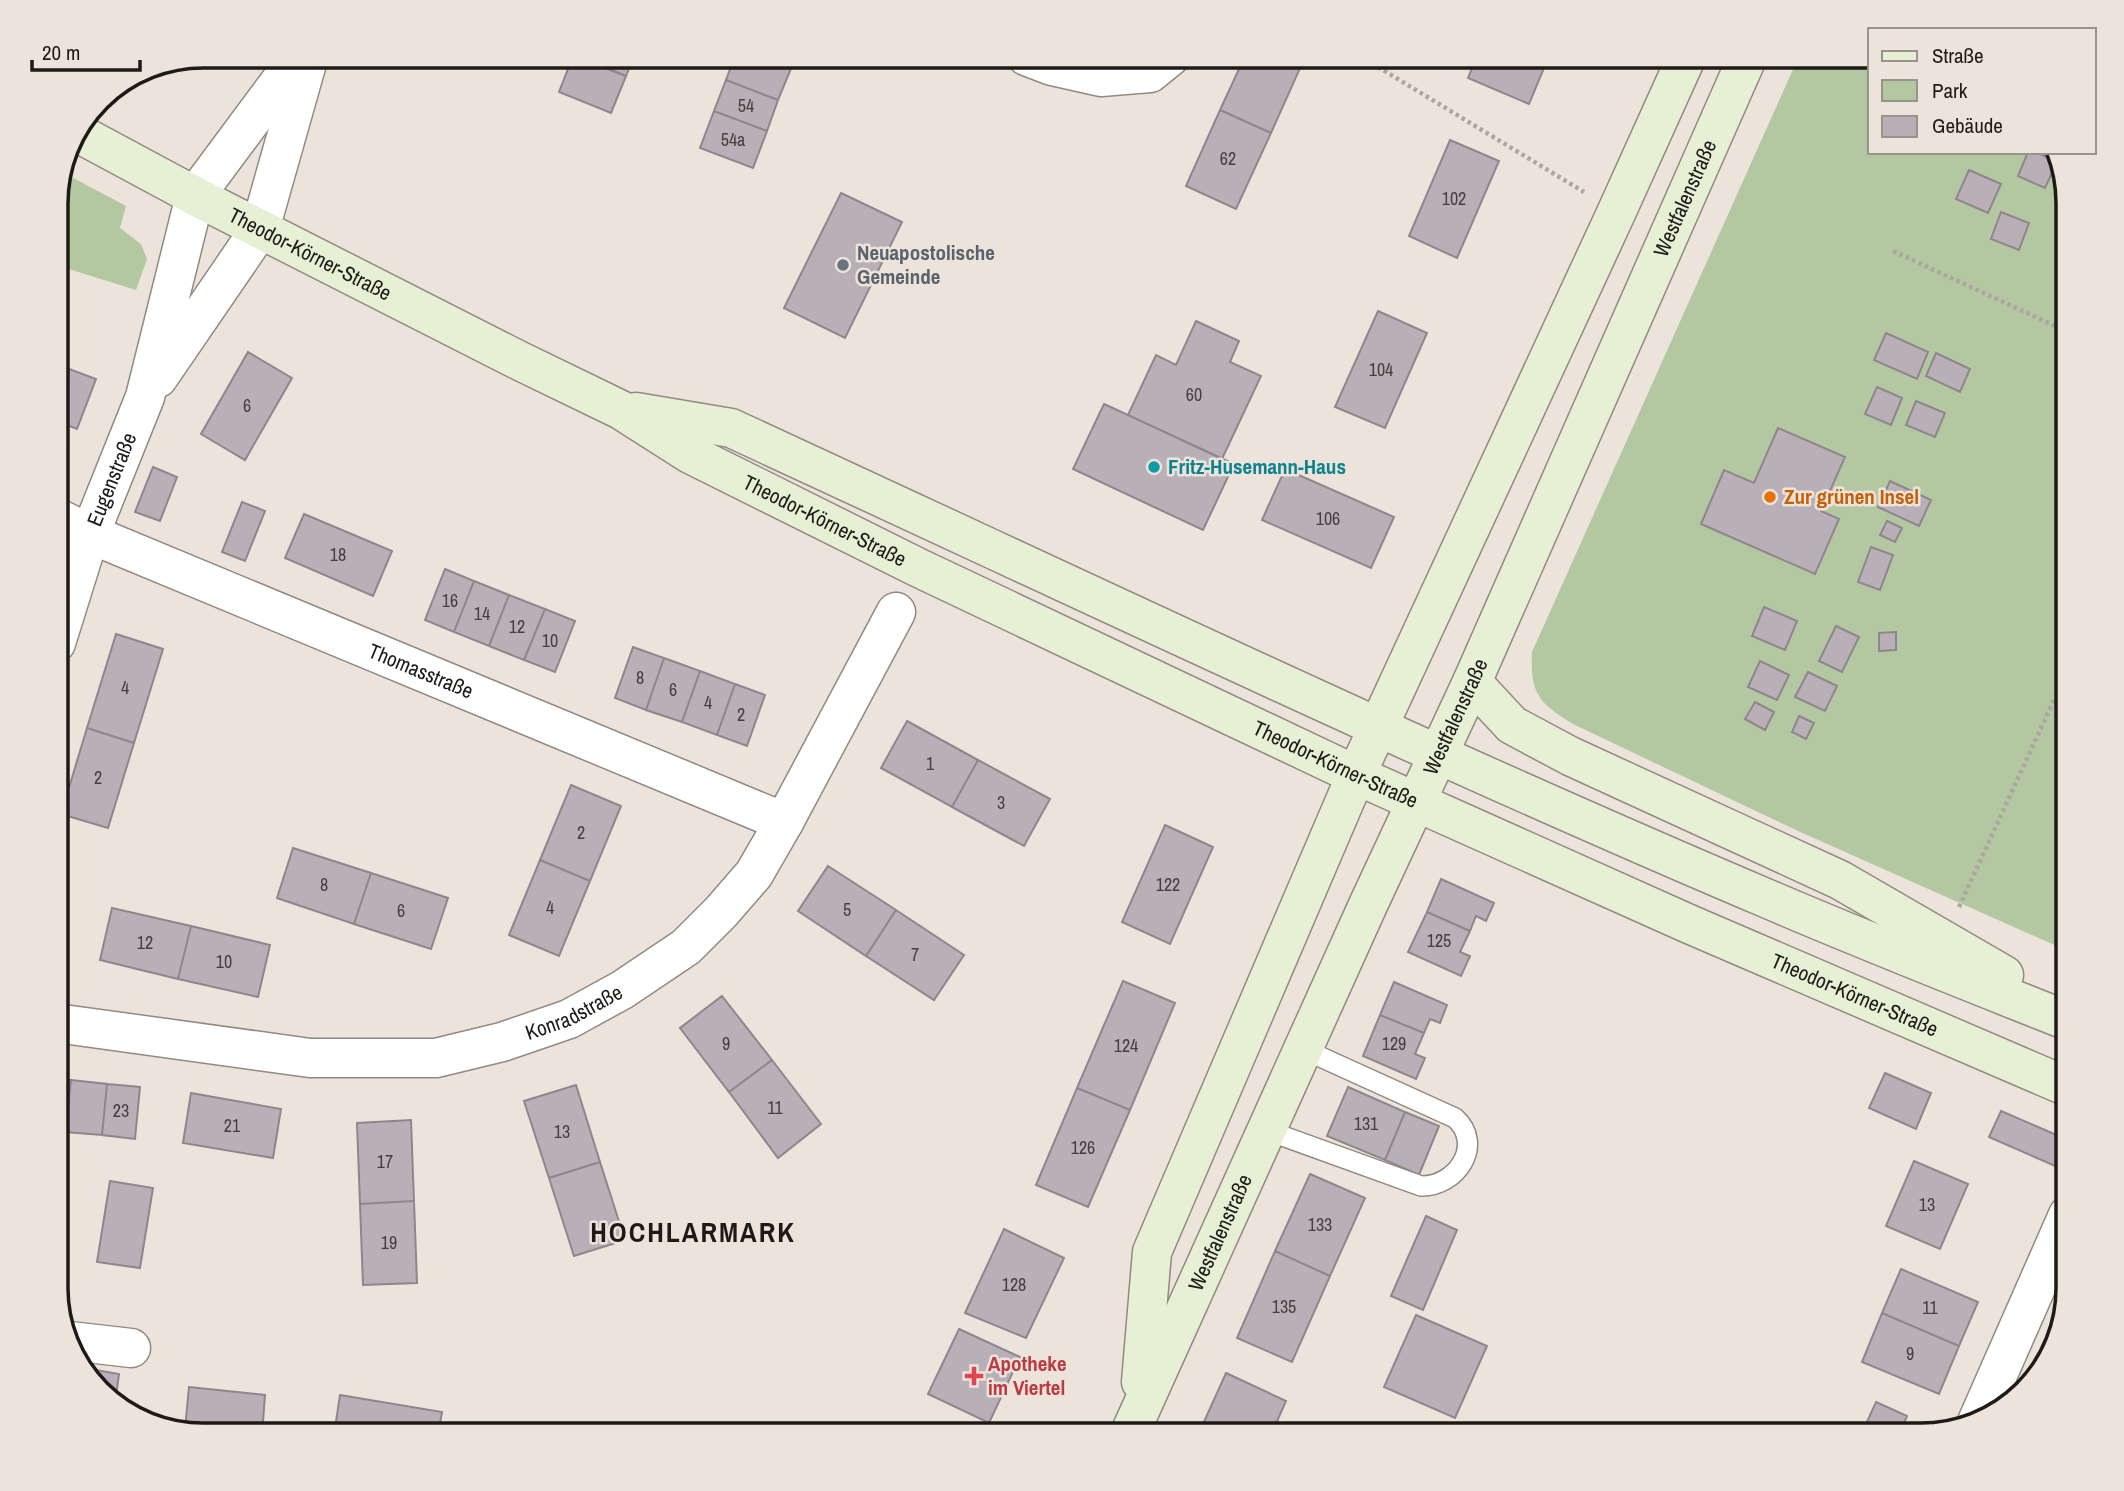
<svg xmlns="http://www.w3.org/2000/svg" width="2124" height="1491" viewBox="0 0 2124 1491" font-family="'Archivo Narrow',sans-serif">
<rect width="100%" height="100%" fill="#ece4db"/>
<!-- green -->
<path fill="#b3c8a1" d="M1799,56h71v96h186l12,51v748l-270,-120 -223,-106c-36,-21 -45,-31 -43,-73z
M62,172l64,34 -6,22 21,16 6,15 -11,31 -80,-25v-71z"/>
<!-- building -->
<path fill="#b9b0b7" stroke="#8f868d" stroke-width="2" d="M573,56l53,20 -15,37 -52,-21z
M577,56h57l-8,20z
M735,56h31l26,10 -14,34 -52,-20z
M766,56h29l-3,10z
M1245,56l60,1 -34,76 -51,-23z
M1477,56h72l-20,48 -61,-26z
M726,80l52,20 -11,31 -53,-20z
M1220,110l51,23 -35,76 -50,-23z
M714,111l53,20 -14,37 -53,-20z
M1450,140l49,21 -42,97 -48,-22z
M2028,152h8l21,10 -12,26 -27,-12z
M1969,170l32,14 -13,29 -32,-14z
M841,193l61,29 -57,116 -61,-30z
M2001,212l28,11 -10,27 -28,-11z
M1378,311l49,22 -42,95 -50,-21z
M1196,321l43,20 -9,21 31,14 -39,83 -94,-44 28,-60 20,10z
M1886,333l42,19 -11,27 -43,-19z
M248,352l44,26 -47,82 -44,-26z
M1936,353l34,16 -10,23 -34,-16z
M56,364l40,15 -19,50 -21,-8z
M1877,387l25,11 -11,27 -26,-11z
M1916,401l29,12 -10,24 -29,-12z
M1104,404l130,60 -31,66 -130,-61z
M1778,428l67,29 -24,54 18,8 -24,55 -114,-50 23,-54 30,13z
M153,467l24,10 -17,44 -25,-9z
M1285,469l109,48 -23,51 -109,-48z
M1890,481l41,19 -12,26 -41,-19z
M242,502l23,9 -20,50 -23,-9z
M304,514l88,37 -19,45 -88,-38z
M1887,521l15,7 -7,14 -15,-7z
M1871,547l22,8 -13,35 -22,-8z
M445,569l29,12 -20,51 -29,-12z
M474,581l35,14 -20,51 -35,-14z
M509,595l36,14 -21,51 -35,-14z
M1764,607l33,14 -12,29 -33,-14z
M545,609l30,12 -20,51 -31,-12z
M1836,626l23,11 -17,35 -23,-11z
M1896,632v18l-17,1v-18z
M116,634l47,15 -29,94 -47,-15z
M633,647l31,11 -18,52 -31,-12z
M664,658l36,13 -18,51 -36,-12z
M1760,661l29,14 -12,25 -29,-13z
M700,671l35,13 -18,51 -35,-13z
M1808,672l29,14 -12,25 -30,-14z
M735,684l30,11 -18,51 -30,-11z
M1755,702l19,10 -9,18 -20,-11z
M1799,716l15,7 -8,16 -14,-7z
M907,721l71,39 -26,47 -71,-39z
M87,728l47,15 -26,85 -47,-14z
M978,760l72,39 -26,47 -72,-39z
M571,785l50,21 -31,75 -50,-21z
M1165,825l48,22 -43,97 -48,-22z
M293,848l78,25 -17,51 -77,-26z
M540,860l50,21 -31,75 -50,-21z
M828,866l68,44 -30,46 -68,-45z
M371,873l77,25 -17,51 -77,-25z
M1441,879l53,24 -8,18 -10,-5 -6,15 -43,-19z
M112,908l79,18 -13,53 -78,-19z
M896,910l68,45 -30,45 -68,-44z
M1427,912l43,19 -10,21 10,4 -9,20 -53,-24z
M191,926l79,19 -12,52 -80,-18z
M1123,981l52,22 -45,107 -53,-22z
M1394,982l53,23 -7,18 -10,-4 -6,14 -44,-18z
M722,996l50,64 -43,32 -49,-64z
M1380,1015l44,18 -9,21 10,4 -9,21 -53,-23z
M772,1060l49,64 -43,34 -49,-66z
M1885,1073l46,20 -15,36 -47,-21z
M56,1079l15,1 -6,52 -9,-1z
M71,1080l36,4 -5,51 -37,-3z
M107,1084l33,3 -5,52 -33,-4z
M576,1085l24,77 -51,16 -25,-77z
M1348,1087l57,25 -20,48 -58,-24z
M1077,1088l53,22 -42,97 -52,-22z
M191,1093l90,16 -8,49 -90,-15z
M2001,1111l67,29v16l-6,13 -73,-32z
M1405,1112l34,14 -20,49 -34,-15z
M411,1120l3,81 -54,3 -3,-81z
M1914,1161l54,23 -28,65 -54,-23z
M600,1162l25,78 -51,16 -25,-78z
M1310,1174l55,24 -35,78 -55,-25z
M110,1181l43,7 -13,80 -43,-6z
M414,1201l3,82 -54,2 -3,-81z
M1426,1216l31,14 -34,80 -32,-14z
M1004,1229l60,29 -38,80 -61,-25z
M1275,1251l55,25 -38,86 -55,-24z
M1901,1269l77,33 -19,44 -77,-33z
M1882,1313l77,33 -20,48 -77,-32z
M1416,1315l71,31 -32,72 -71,-31z
M959,1329l61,28 -31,66 -61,-29z
M90,1369l29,5 -4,31 -26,-29z
M1226,1373l60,28 -15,34h-73z
M189,1387l76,8 -3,40h-59l-18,-6z
M340,1395l102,17 -4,23h-104z
M1876,1402l31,14 -3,7 16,7 -2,5h-57z"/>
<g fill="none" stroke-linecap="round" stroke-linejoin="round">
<defs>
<path id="lane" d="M1266,1130l155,56c35,1 64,-41 34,-68l-152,-69"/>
<g id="street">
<path d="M1026,56l26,10 49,11 49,-4 21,-17"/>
<path d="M158,378l102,-149 49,-173"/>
<path id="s1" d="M56,517l34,17 694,288"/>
<path id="s2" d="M56,643l34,-109 55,-137 50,-201 104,-140"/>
<path id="s3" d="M56,1023l254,35h126l66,-16 67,-23 53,-29 64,-43 35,-35 33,-38 30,-52 112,-210"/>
<path d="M70,1341l61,7"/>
<path d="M1977,1422l91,-207"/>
</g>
<g id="secondary">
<path id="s4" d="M76,132l119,64 323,164 103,50 69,44 229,114 437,207 333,149 379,163"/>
<path d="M636,412l95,16c345,159 688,323 1037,471 100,43 200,82 300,122"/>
<path d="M1472,682l40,43 58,31 270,124 164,95"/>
<path d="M1141,1382l11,-130 204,-477 261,-564 70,-155"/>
<path id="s5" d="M1129,1435l239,-530 104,-223 276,-626"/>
</g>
</defs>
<!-- lane casing -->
<use href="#lane" stroke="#928a82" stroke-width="22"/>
<!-- street casing -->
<use href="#street" stroke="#928a82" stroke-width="41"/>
<!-- secondary casing -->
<use href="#secondary" stroke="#928a82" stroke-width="41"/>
<!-- path -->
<path stroke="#aca69f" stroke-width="4.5" stroke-dasharray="3.5 3.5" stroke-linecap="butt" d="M1360,56l224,136
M1893,251l175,81
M1959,907l109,-238"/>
<!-- lane -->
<use href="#lane" stroke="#fff" stroke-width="19"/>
<!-- street -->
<use href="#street" stroke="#fff" stroke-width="38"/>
<!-- secondary -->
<use href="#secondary" stroke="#e7efd5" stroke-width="38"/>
</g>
<!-- markers -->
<circle fill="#6b7280" stroke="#ece4db" stroke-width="2.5" cx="843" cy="265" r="7"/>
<circle fill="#0f9aa8" stroke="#ece4db" stroke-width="2.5" cx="1154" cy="467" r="7"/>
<circle fill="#e8710a" stroke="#ece4db" stroke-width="2.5" cx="1770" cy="497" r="7"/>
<path fill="#e0444e" stroke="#ece4db" stroke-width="2.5" d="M970.5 1365.5h7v7h7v7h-7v7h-7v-7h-7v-7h7z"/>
<g text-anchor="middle" stroke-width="5" stroke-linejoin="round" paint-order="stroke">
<!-- number labels -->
<g font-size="18" fill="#44403f">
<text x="746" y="112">54</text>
<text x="733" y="146">54a</text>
<text x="1228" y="165">62</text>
<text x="1454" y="205">102</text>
<text x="1381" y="376">104</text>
<text x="1194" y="401">60</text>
<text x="247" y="412">6</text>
<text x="1328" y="525">106</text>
<text x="338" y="561">18</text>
<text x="450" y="607">16</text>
<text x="482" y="620">14</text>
<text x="517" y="633">12</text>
<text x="550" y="647">10</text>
<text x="640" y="684">8</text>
<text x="125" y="694">4</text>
<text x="673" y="696">6</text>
<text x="708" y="709">4</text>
<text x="741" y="721">2</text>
<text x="930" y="770">1</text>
<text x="98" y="784">2</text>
<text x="1001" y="809">3</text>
<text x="581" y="839">2</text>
<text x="324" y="891">8</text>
<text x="1168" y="891">122</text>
<text x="550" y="914">4</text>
<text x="847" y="916">5</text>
<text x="401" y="917">6</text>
<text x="1439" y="947">125</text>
<text x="145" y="949">12</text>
<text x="915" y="961">7</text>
<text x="224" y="968">10</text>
<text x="726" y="1050">9</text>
<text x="1394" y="1050">129</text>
<text x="1126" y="1052">124</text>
<text x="775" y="1114">11</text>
<text x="121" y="1117">23</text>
<text x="1366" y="1130">131</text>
<text x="232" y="1132">21</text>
<text x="562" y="1138">13</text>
<text x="1083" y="1154">126</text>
<text x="385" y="1168">17</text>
<text x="1927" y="1211">13</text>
<text x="1320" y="1231">133</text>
<text x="389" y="1249">19</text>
<text x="1014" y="1291">128</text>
<text x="1284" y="1313">135</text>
<text x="1930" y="1314">11</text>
<text x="1910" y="1360">9</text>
</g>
<!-- street labels -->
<g font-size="21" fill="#1d1a17" stroke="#ece4db">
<text dy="7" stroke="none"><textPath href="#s5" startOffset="1356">Westfalenstraße</textPath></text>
<text dy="7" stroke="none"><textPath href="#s4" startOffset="264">Theodor-Körner-Straße</textPath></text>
<text dy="7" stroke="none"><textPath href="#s2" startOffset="173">Eugenstraße</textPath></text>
<text dy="7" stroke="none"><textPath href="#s4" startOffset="844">Theodor-Körner-Straße</textPath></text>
<text dy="7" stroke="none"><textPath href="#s1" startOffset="396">Thomasstraße</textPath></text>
<text dy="7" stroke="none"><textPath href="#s5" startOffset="789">Westfalenstraße</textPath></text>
<text dy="7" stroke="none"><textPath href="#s4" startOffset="1410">Theodor-Körner-Straße</textPath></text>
<text dy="7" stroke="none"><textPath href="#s4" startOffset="1978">Theodor-Körner-Straße</textPath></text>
<text dy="7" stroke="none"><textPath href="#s3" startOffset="528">Konradstraße</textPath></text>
<text dy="7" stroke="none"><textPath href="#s5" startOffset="222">Westfalenstraße</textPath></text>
</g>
<!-- worship labels -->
<g font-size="21" font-weight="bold" fill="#5b616d" stroke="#ece4db" text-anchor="start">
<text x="857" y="260">Neuapostolische<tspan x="857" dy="24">Gemeinde</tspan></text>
</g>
<!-- culture labels -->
<g font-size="21" font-weight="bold" fill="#0d838f" stroke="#ece4db" text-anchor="start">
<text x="1168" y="474">Fritz-Husemann-Haus</text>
</g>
<!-- food labels -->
<g font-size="21" font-weight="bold" fill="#c56008" stroke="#ece4db" text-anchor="start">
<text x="1784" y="504">Zur grünen Insel</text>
</g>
<!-- health labels -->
<g font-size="21" font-weight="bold" fill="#be3a42" stroke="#ece4db" text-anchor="start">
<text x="988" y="1371">Apotheke<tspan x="988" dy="24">im Viertel</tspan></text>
</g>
<!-- district labels -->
<g font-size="28" font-weight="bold" letter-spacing="2" fill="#1d1a17" stroke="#ece4db">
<text x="693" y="1242">HOCHLARMARK</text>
</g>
</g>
<!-- crop -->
<path d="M0 0H2124V1491H0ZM203 68H1921A135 135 0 0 1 2056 203V1288A135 135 0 0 1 1921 1423H203A135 135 0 0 1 68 1288V203A135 135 0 0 1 203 68Z" fill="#ece4db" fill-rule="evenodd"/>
<path fill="none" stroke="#1d1a17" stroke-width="3.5" d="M203 68H1921A135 135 0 0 1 2056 203V1288A135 135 0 0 1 1921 1423H203A135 135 0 0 1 68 1288V203A135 135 0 0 1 203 68Z"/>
<!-- legend -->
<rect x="1868" y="28" width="228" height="126" fill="#ece4db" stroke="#99938d" stroke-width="2"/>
<rect x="1882" y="51" width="35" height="10" fill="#e7efd5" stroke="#99938d" stroke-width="2"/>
<text x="1932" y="63" font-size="21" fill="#1d1a17">Straße</text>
<rect x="1882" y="80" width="35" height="21" fill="#b3c8a1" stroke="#99938d" stroke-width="2"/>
<text x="1932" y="98" font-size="21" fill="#1d1a17">Park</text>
<rect x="1882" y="116" width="35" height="21" fill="#b9b0b7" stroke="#99938d" stroke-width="2"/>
<text x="1932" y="133" font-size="21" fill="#1d1a17">Gebäude</text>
<!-- scale -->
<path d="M32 60v10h108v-10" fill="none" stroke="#1d1a17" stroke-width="3.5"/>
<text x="42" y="60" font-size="21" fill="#1d1a17" stroke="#ece4db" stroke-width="5" paint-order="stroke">20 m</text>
</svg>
